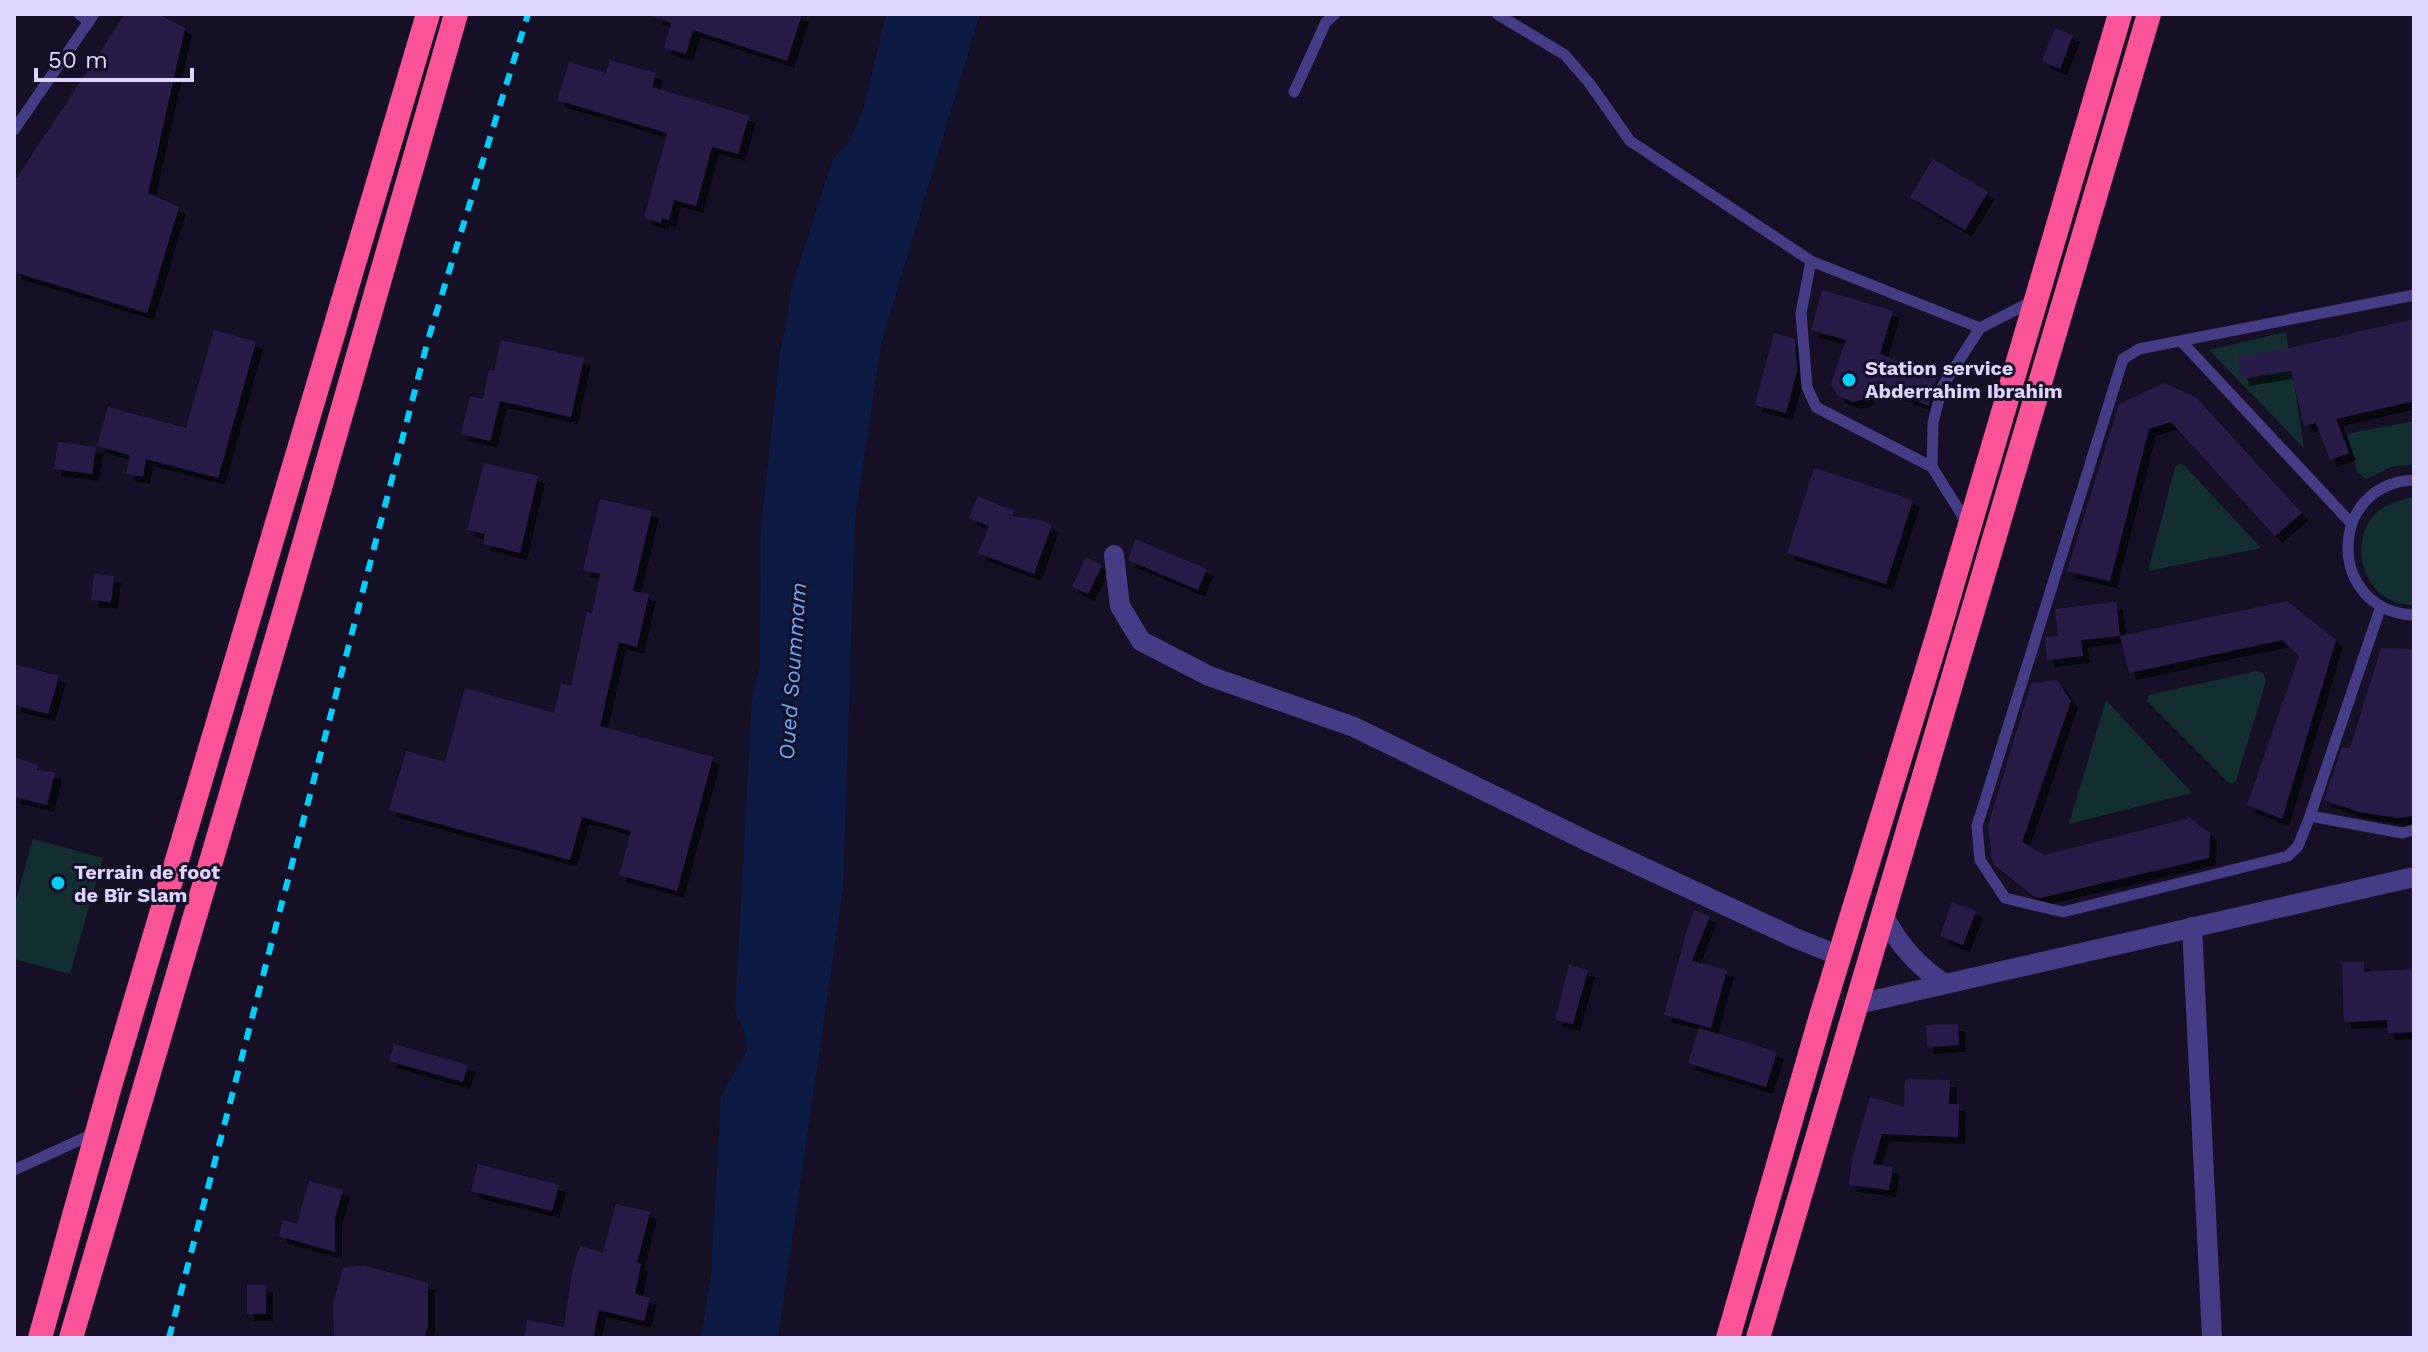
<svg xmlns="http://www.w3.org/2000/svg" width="2428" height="1352" viewBox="0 0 2428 1352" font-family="'Work Sans',sans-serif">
<defs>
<filter id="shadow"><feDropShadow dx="7" dy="7" stdDeviation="0" flood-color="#0009"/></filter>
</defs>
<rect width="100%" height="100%" fill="#151026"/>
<!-- green -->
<path fill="#132e30" d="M2286,332l18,116 -95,-98z
M2414,421v43l-22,3 -26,12 -9,-7 -10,-38z
M2180,464l4,1 77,83 -113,23 27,-104z
M2410,498h4v108c-6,-2 -13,-2 -19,-4 -35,-14 -45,-62 -19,-89 10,-9 21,-12 34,-15z
M2257,671l6,2 3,8 -30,100 -6,3 -83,-83 2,-6z
M2106,700l86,93 -123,31z
M33,839l70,19 -33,116 -56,-15v-52z"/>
<!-- water -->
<path fill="#0b1b43" d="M886,14h94l-99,330 -26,175 -12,369 -65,450h-77l10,-64 10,-177 26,-47 -2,-17 -10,-21 17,-312 8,-37 1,-134 19,-176 8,-39 3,-24 41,-129 18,-21 13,-30z"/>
<!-- building -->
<path fill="#281c46" filter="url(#shadow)" d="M125,14h33l27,14 -37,165 31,14 -32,106 -133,-41v-90z
M655,14h147l-15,47 -94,-31 -7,24 -22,-6 7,-25 -16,-6z
M2055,28l18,7 -13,34 -18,-8z
M610,60l46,13 -4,14 97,29 -11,38 -26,-7 -16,59 -22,-6 -5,20 -7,-2 -1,5 -17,-5 23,-85 -110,-33 12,-38 37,11z
M1933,159l55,33 -23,38 -55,-33z
M1822,290l71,21 -13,43 59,22 -5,9 -5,21 -58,-23 -5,16 -13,3 -15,-6 -7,-12 15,-44 -35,-10z
M2414,319v82l-78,18 13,34 -19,7 -14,-37 -12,3 -13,-55 -49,8 -4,-23 51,-8z
M214,330l42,12 -38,136 -72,-19 -3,18 -17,-3 4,-19 -33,-9 11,-39 78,21z
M1774,333l21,6 2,32 -11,42 -31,-8z
M501,340l83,18 -13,59 -71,-16 -10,40 -29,-7 9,-38 13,3 6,-29 5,1z
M2164,383l33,15 105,115 -27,23 -104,-114 -22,7 -39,152 -43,-10 52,-167z
M58,442l38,5 -4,27 -38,-5z
M484,463l54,13 -18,77 -37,-9 2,-10 -18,-4z
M1814,468l99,32 -27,84 -99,-31z
M978,496l36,15 -2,5 28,4 12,5 -18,49 -56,-21 11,-27 -20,-8z
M600,499l52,12 -19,80 16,3 -12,53 -18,-5 -19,84 113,31 -36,134 -58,-16 12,-44 -49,-14 -12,43 -181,-50 17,-59 39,11 20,-74 89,25 7,-30 10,3 16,-74 5,1 8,-39 -17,-4z
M1135,539l72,30 -9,21 -70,-30z
M1086,557l16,8 -14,29 -16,-7z
M94,574l20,2 -3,26 -20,-2z
M2287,601l49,39 -54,179 -35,-14 52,-149 -17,-16 -153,33 -9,-37z
M2116,602l4,34 -39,4 2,16 -36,4 -2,-23 13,-1 -3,-27z
M2381,648l33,1v167l-16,2 -39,-6 -35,-12 18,-53 8,1z
M14,664l45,12 -11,38 -34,-9z
M2057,680l14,21 -49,141 23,13 145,-37 20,15 -1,25 -169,40 -7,-2 -40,-32 -5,-38 43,-143z
M14,757l24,8 -1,5 18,2 -8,33 -33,-8z
M1952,902l24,9 -13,34 -23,-9z
M1694,910l16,6 -18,45 35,9 -16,58 -47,-13 23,-85z
M2342,962h22v10l50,-3v63l-26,1 -1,-13 -43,2z
M1569,965l19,5 -15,54 -18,-4z
M1958,1024l1,21 -32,2 -1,-22z
M1699,1028l78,24 -11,35 -78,-24z
M394,1044l74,21 -5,17 -74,-21z
M1905,1079l45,1 -1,24h10l-1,33 -76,-3 -9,30 20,3 -4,23 -40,-5 3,-26 18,-62 34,10z
M478,1164l81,21 -7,26 -81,-20z
M309,1181l34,9 -8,28v34l-56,-16 4,-16 14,4z
M616,1204l34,8 -13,51 4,1 -6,30 15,4 -6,23 -45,-11 -6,28h-69l3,-18 37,7 9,-61 7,-20 23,7z
M366,1266l62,17v43l-4,12h-90l-1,-34 10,-37z
M247,1285h19v29h-19z"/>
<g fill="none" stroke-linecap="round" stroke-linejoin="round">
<!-- lane -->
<path stroke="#443c84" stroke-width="11" d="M79,14l10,8
M1497,14l68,41 25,29 40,57 181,120 169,67
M1294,92l32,-70 9,-8
M14,130l80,-116
M1811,261l-10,52 6,74 9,20 116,60
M2181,341l170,182
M2414,480c-88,4 -88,131 0,135
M1967,523l-35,-56 1,-44 9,-36 38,-59 51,-26
M2381,606l-71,210 -12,30 -10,10 -225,56 -58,-14 -25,-38 -3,-34 146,-467 16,-10 275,-54
M2310,816l92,17 12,-3
M14,1170l79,-36"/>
<!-- street -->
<path stroke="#443c84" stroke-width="20" d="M1114,555l6,51 21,35 68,35 145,51 235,115 206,96 45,18
M1884,916c15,29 33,49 59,67
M2192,927l20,411
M1858,1004l556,-127"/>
<!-- highway -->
<path stroke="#fb5397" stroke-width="24" d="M40,1338l70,-252 318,-1072
M71,1338l216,-735 169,-589
M1728,1338l93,-322 116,-379 183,-623
M1758,1338l391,-1324"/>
<!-- rail -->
<path stroke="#06cef9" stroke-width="6" stroke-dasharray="12 10" stroke-linecap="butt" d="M169,1338l259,-998 100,-326"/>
</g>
<!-- markers -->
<g fill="#06cef9" stroke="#151026" stroke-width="3">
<circle cx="1849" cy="380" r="8"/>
<circle cx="58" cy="883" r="8"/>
</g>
<g text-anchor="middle" stroke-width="6" stroke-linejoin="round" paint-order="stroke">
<!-- poi labels -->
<g font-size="20" font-weight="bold" fill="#ddd5fe" stroke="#151026" text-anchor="start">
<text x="1865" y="375">Station service<tspan x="1865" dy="23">Abderrahim Ibrahim</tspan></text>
<text x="74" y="879">Terrain de foot<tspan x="74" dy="23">de Bïr Slam</tspan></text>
</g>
<!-- water labels -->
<g font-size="22" font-style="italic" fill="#66abfb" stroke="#151026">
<text transform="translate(792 671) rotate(-86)" y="8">Oued Soummam</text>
</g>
</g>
<!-- border -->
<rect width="2428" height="1352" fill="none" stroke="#ddd5fe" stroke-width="32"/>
<!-- scale -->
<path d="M36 68v12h156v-12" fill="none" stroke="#ddd5fe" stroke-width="4"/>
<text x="48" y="68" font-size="24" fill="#ddd5fe" stroke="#151026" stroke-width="6" paint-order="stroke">50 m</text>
</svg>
